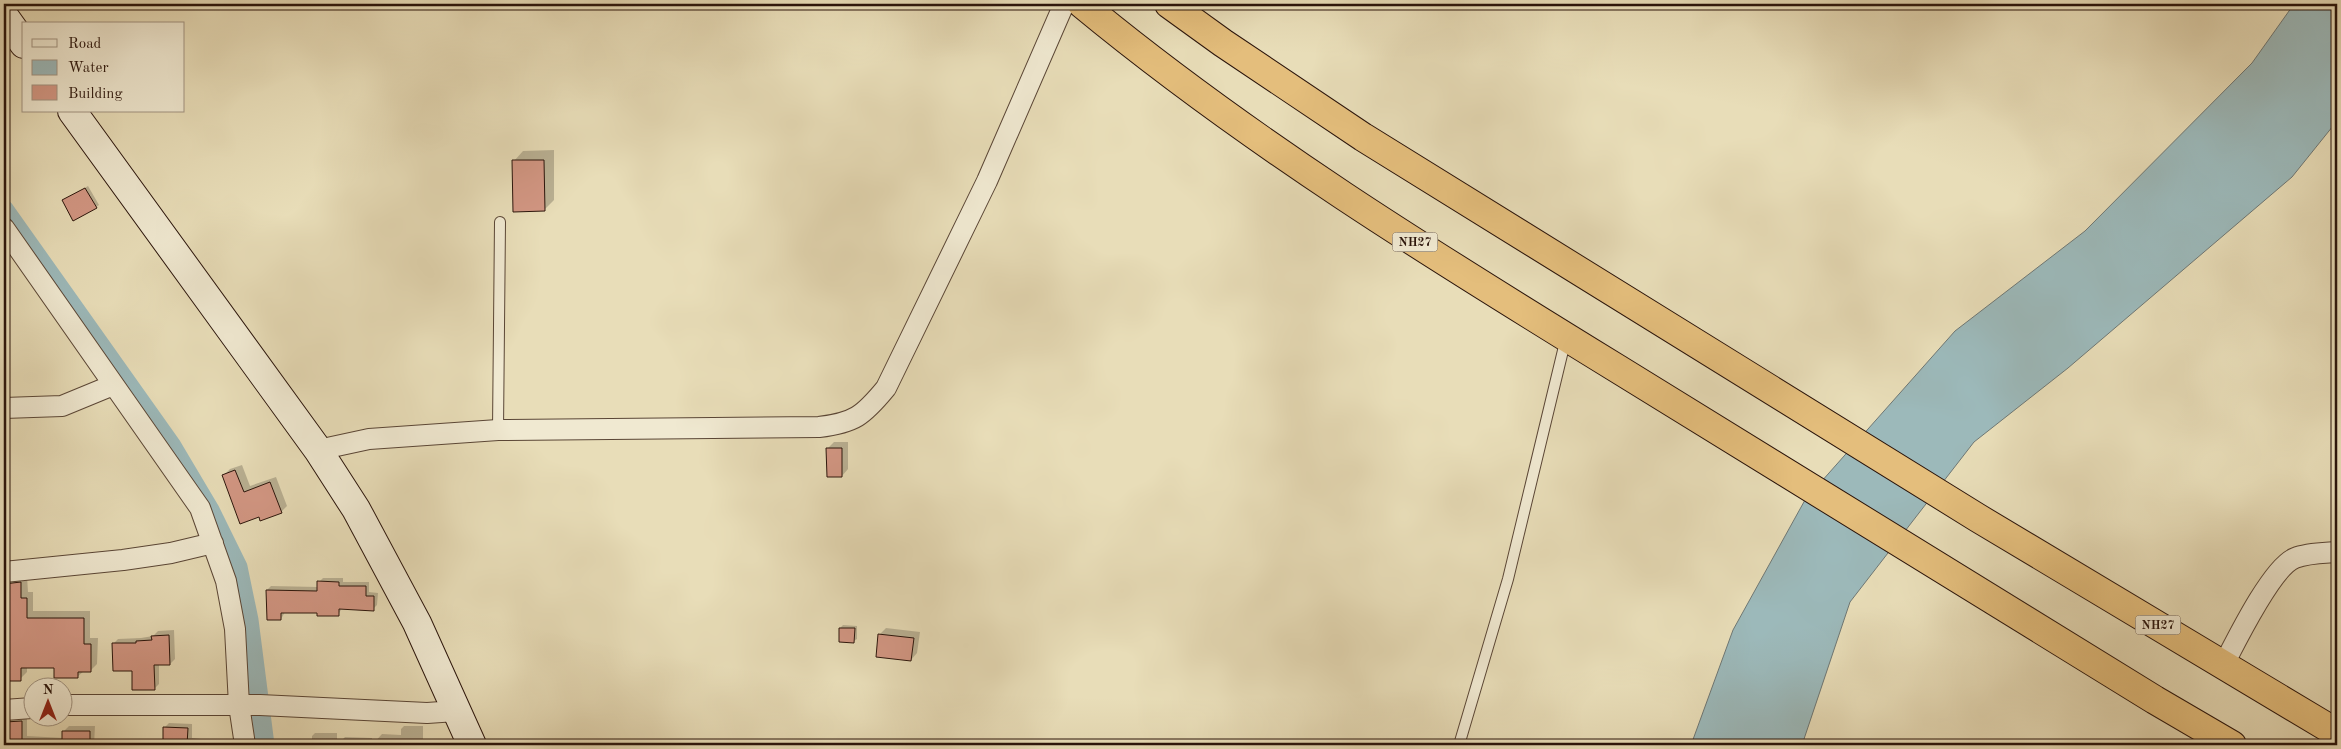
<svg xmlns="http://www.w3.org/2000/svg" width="2341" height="749" viewBox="0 0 2341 749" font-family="'Old Standard TT',serif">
<rect width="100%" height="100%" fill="#e8ddb8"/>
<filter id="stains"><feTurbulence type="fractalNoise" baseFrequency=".004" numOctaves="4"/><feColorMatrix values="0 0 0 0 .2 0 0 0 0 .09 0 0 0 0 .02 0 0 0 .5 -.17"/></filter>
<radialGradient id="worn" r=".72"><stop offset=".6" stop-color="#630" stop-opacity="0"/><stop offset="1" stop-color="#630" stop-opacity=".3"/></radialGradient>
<!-- water -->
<path fill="#9cb9ba" stroke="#6e7774" d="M2294,4h43v117l-45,56 -224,191 -94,74 -124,160 -48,143h-111l42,-115 72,-130 150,-169 130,-100 167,-168z"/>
<!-- shadow -->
<path fill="#0003" d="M554,150v50l-10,10 -30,-49 9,-10z
M88,186l11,19 -3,2 -32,-7z
M834,442h14v27l-6,7 -15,-27z
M242,465l8,21 26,-9 11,29 -6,6 -20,8 -37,-45 6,-6z
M2337,511v20h-1v-19z
M4,574l23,2 1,16h5v19h57v27h8l-1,26 -7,7h-6l-7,6 -22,-10h-28v5l-7,7h-16z
M323,578h20v4h26v10l9,1 -1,12 -4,4 -31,-1 -4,7 -20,-3h-33l-4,7 -14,-29 4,-4 47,1 1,-5z
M843,625l14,1v13l-3,2 -14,-13z
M886,628l34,4 -3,21 -6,7 -32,-25z
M174,630l1,29 -5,5h-11v20l-5,5 -21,-19 -20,-26 5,-5 23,-1 12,-2 5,-5z
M27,716v20l37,2v-7l5,-5h26l-1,19h-89l2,-23 5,-5z
M169,723l23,1v14l9,1v6h-38l1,-17z
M404,726h19v15l-3,3 -20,-1 -1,2h-57v-5l3,-3 27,1v7l10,-11 19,1v-6z
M315,733h22v12h-25v-9z"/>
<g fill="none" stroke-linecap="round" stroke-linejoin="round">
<!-- canal -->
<path stroke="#9cb9ba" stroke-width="19" d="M4,209l168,237 38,64 28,57 11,53 16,125"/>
</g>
<!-- building -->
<path fill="#d39784" stroke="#2a140b" d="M512,160h32l1,51 -32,1z
M85,188l12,20 -24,13 -11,-21z
M826,448h16v29h-15z
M235,470l9,22 26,-10 12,31 -22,8 -1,-4 -19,7 -18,-49z
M317,581l22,1v4h27v10h8v15l-35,-2v7h-22v-3h-36v7h-14l-1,-30 51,1z
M21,582v16h6v20h57v26h7v28h-13v6h-24v-10h-33v13h-17v-97z
M839,628h16l-1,15 -15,-1z
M878,634l36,4 -3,23 -35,-4z
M169,635l1,30h-16l1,25h-23v-19h-19l-1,-28h24v-2l16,-1 -1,-4z
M22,721v24h-18l1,-23z
M163,727l25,1 -1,17h-24z
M62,731h28v14h-28z"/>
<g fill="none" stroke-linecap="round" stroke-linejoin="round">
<defs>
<path id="lane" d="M498,430l2,-208
M1459,745l49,-166 58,-241"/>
<path id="street" d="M4,228l196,280 26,73 9,48 4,76 6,40
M4,408l58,-2 51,-21
M318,450l51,-11 129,-9 321,-3c35,-4 44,-11 67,-39l101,-207 77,-177
M4,572l119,-12 48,-7 42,-10
M2224,664c12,-23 48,-97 71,-106 12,-5 29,-5 42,-6
M62,705h198l167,8 29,-2
M4,710l28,-2"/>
<path id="secondary" d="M4,16l20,28
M72,111l246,339 38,59 61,114 55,122"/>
<path id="highway" d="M1082,4c167,138 352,252 536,365 179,111 358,221 537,331l77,45
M1169,4l54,39 140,94 615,381 359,215"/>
</defs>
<!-- lane casing -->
<use href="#lane" stroke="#5a4636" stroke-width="12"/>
<!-- street casing -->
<use href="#street" stroke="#5a4636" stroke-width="22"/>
<!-- secondary casing -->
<use href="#secondary" stroke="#2a140b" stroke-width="30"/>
<!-- highway casing -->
<use href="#highway" stroke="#2a140b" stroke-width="30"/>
<!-- lane -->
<use href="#lane" stroke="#f0e9d1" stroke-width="10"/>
<!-- street -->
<use href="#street" stroke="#f0e9d1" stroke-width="20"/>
<!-- secondary -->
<use href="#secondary" stroke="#f0e9d1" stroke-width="28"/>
<!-- highway -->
<use href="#highway" stroke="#e4be7c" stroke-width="28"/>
</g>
<g text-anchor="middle" stroke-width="5" stroke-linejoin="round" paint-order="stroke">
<!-- shield labels -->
<g fill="#f0e9d1" stroke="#655446" stroke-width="1">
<rect x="1392.5" y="232.5" width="45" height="19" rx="4"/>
<rect x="2135.5" y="615.5" width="45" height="19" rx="4"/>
</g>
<g font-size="12" font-weight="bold" fill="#2a140b">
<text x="1415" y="246">NH27</text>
<text x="2158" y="629">NH27</text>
</g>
</g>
<!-- margin -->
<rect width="2341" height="749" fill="none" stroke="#e8ddb8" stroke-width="20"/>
<rect x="5" y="5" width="2331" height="739" fill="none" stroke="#2a140b" stroke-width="2.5"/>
<rect x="10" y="10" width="2321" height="729" fill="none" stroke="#2a140b"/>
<!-- legend -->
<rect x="22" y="22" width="162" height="90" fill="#f0e9d1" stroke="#a19482"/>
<rect x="32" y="39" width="25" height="8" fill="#f0e9d1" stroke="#a19482"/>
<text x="68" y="48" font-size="15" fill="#2a140b">Road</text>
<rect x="32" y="60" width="25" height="15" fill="#9cb9ba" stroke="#a19482"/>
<text x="68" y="72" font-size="15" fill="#2a140b">Water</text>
<rect x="32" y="85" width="25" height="15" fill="#d39784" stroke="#a19482"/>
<text x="68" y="98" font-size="15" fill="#2a140b">Building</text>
<!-- north arrow -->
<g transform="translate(48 702)"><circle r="24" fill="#f0e9d1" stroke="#a19482"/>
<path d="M0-4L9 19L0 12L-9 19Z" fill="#8f2418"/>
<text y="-8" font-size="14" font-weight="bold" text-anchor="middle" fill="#2a140b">N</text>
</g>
<rect width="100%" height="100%" filter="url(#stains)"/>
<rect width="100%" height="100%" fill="url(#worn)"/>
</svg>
